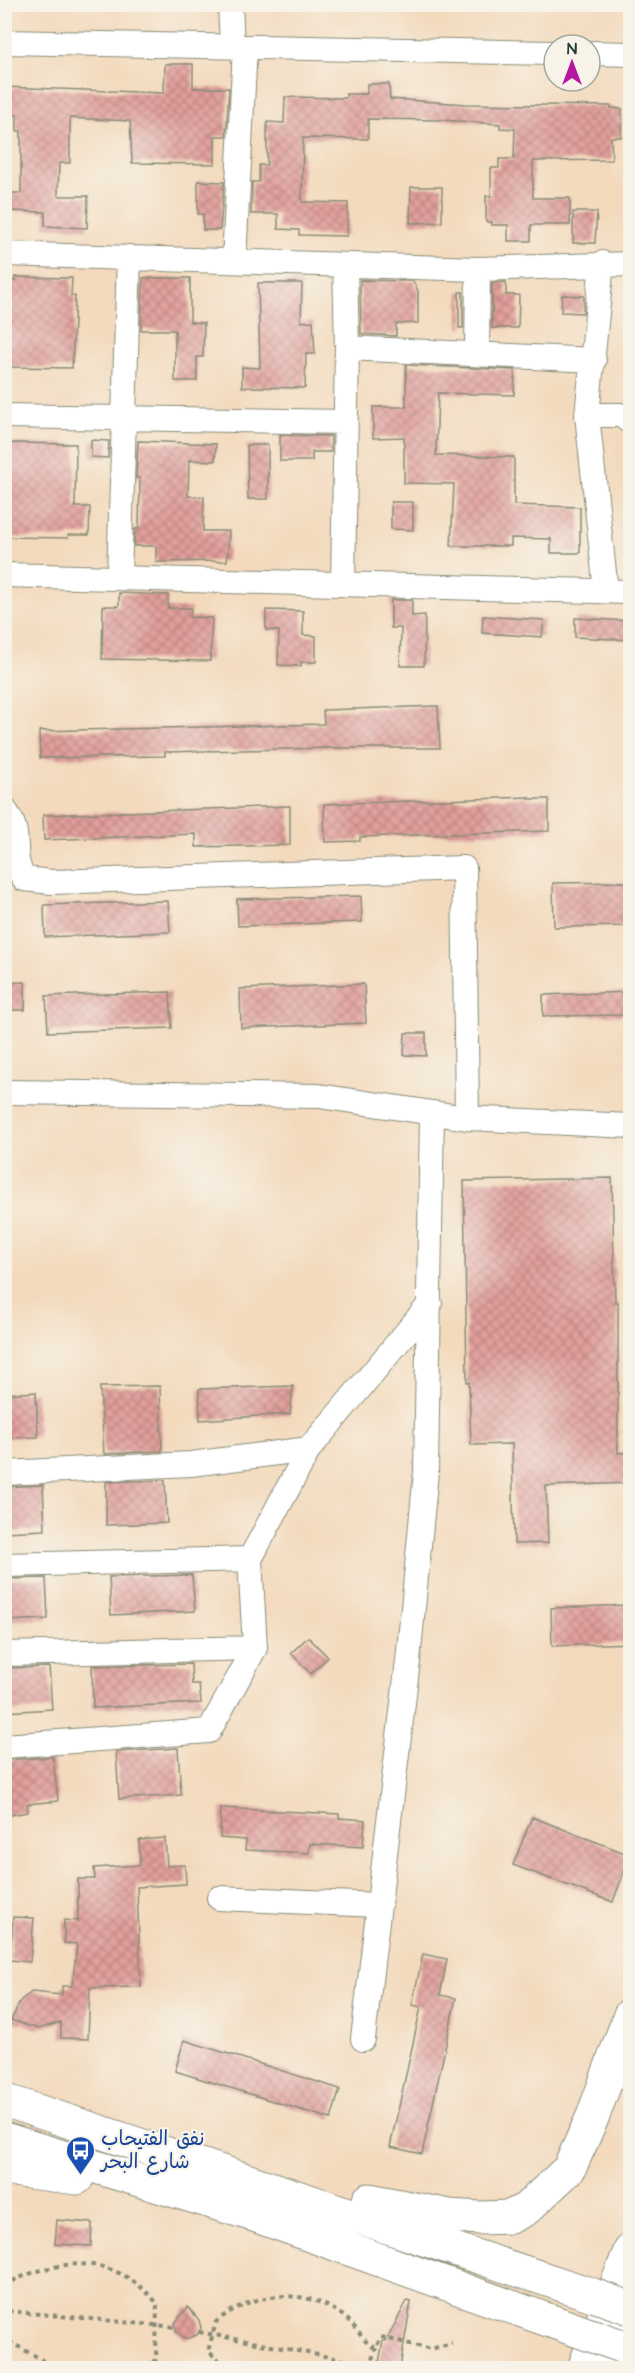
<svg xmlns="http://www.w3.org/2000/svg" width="635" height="2373" viewBox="0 0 635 2373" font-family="'Architects Daughter','Playpen Sans Arabic',sans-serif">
<defs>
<pattern id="building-cross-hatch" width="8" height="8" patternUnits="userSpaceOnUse" patternTransform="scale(1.5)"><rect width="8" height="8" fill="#e29f9c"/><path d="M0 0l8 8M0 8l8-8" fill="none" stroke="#b78380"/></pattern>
</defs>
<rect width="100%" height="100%" fill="#f7f3e8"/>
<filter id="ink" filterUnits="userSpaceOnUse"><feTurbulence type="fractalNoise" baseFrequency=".0167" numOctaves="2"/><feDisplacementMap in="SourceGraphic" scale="12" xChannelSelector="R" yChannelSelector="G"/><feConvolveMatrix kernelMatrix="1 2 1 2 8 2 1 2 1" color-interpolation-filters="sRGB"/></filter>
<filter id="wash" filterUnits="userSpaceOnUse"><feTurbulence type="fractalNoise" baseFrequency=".008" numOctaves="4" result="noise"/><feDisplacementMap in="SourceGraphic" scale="24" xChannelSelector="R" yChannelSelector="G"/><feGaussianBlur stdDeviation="1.35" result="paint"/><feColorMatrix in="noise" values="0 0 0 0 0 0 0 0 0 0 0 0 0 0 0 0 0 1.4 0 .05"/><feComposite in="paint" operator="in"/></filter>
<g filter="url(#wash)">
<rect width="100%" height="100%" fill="#f3dabd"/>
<g id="blocks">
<!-- building -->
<path fill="url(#building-cross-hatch)" d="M165,64h28v24h36l-3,48h-11v28l-83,-1 -2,-42 -60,-3v45h-11l-1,33h30l-1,32 -42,-2v-14l-38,-1v-18h14v-62h-4v-16h-13v-28l160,6z
M367,84h22l1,15 76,5 145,2v2l11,1 -1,28h-10l1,23 -79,1v37h37v27h-39v16h-23v-16h-16v-3h-6v-26h5v-28h8v-9h15l1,-30 -15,-1v-4l-59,-4 -73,-1v20l-65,-1 -1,64 46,1 -1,33 -48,-1v-5l-21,-1v-15h-27l1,-32h7v-17h8v-43l17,1 1,-26 61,1v-4h21z
M198,181l26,1 -4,48h-17v-16h-5z
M411,187h31v35l-32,1z
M573,212h24l-2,31h-22z
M15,277l57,1 -1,18h4l-3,72 -61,-1v-6l-7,-1v-79h11z
M143,278h47v44l14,1 -1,34h-6v24h-22v-51h-34z
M360,280l53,1 5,10v32l-22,1v12l-35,-2z
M506,282v13h13l-1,33h-26v-45z
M258,283h44l-1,39 12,-1 2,33h-9l-1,34 -63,-1v-20l18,1z
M459,292h4v36h-4z
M562,295l22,1 -1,17 -22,-1z
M406,365l109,5 -1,25 -76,-2 -2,62 78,2v48l66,2v46h-29v-14l-40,-1v8h-60l3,-62 -50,-1v-46l-31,1v-31h33z
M280,435l51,1v16h-19v9h-32z
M91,440l18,1 -1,17 -17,-1z
M138,441l78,3 -1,17 -26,-1 -1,36 16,1 -1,34h26l-2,30 -71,1v-16h-22l1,-17h4l1,-51h-4z
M9,443l67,1 -1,63h15l-1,28h-21v3l-63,-1z
M247,445h21v54h-20z
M391,502h22v28l-22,-1z
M119,593l49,2v13h23l-1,9 22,1 -2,43 -108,-2 1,-53h16z
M391,600h21v16l13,-1 -1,51h-24l1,-38h-10z
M266,610l37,1v24l13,1v26h-15v4l-23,-1 1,-34 -13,-1z
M483,616l61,4 -2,17 -60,-4z
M575,618l55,3v19l-55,-3z
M438,706l2,42h-115l-160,4v4l-125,2 -1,-27 285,-7 -1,-14z
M529,797v2h20v32l-189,6v4l-35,1 -1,-38z
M290,806v39l-94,2v-13l-152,6 -1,-25z
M630,882v44l-76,1 -1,-44z
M361,896l1,26 -124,4 -1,-27z
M168,901l2,31 -125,5 -1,-32z
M25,982v28h-21v-27z
M364,984l2,39 -125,5 -1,-39z
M170,992l2,36 -124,4 -2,-36z
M630,992v23l-87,1v-21z
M405,1033h21v23l-22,-1z
M612,1178l3,124h3v151l12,-1v31l-84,3 2,57 -34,1 -2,-100 -41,1 -2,-63h-2l-3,-201z
M160,1386l2,65 -58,3 -4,-67z
M293,1386l-3,28 -90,6 -1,-31z
M36,1392l2,45 -34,1v-44z
M165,1480l2,43 -61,2v-43z
M43,1485l2,45 -41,2v-45z
M192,1575l3,36 -84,4 -2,-38z
M46,1578l2,41 -44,2v-42z
M630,1605v38l-78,3 -1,-38z
M308,1637l20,20 -17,17 -20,-21z
M191,1664l1,20h7l2,19 -108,5 -1,-42z
M49,1667l3,42 -48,3v-44z
M178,1748l3,47 -62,4 -3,-47z
M53,1757l5,44 -31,3 1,8 -24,4v-56z
M221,1808l118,6v4l26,2 -2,27 -53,-3 -1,9 -64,-3 1,-10 -26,-2z
M532,1817l98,38 -17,47 -100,-37z
M165,1838l2,28 18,-1 1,19 -49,3 4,100 -51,1 -2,51 -27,-1v-16l-23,7 -27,-9 10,-20 11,-8 30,3v-9h10l5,-42 -13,-1v-23l14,1v-42h17l-1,-11 46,-3 -1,-25z
M13,1917l21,1 -4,44 -20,-2z
M423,1954l24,5 -7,36 16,3 -34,156 -32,-7 31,-140 -9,-2z
M184,2040l156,49 -9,30 -156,-48z
M57,2220l35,3 -1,23 -36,-2z
M407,2301l4,1 -11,66h-22l5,-27h3z
M188,2307l11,13 2,8 -4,7 -12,4 -9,-8 -1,-8z"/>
</g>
</g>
<g filter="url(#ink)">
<use href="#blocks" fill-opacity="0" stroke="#898c78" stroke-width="1.5"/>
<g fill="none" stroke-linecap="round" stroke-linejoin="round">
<defs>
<path id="street" d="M230,4l2,42
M4,42l550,11
M590,53l40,1
M4,254l474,15 152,-5
M234,260l11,-213
M602,263l-15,152 19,176
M347,348l247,12
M477,354l1,-85
M587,415h34l9,7
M4,416l341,6
M4,575l626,17
M119,578l10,-321
M343,583l4,-235 -2,-83
M4,809c21,26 4,43 20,70l28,3 412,-14 3,250
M4,1092l315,4 148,22 163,8
M4,1473l187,-9 118,-15 121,-145
M4,1565l246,-6 59,-110
M4,1654l251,-6 -5,-89
M4,1746l205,-15 46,-83
M219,1898l159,7
M363,2039l45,-378 18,-189 6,-359"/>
<path id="secondary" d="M584,2368l46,-117
M617,2368l13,-34"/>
<path id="highway" d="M4,2100l589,195
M4,2139l250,76 322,115
M4,2169l73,9
M369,2200l80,16 31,2 30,-1 16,-8 43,-40 24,-53 37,-101"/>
</defs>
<!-- street casing -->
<use href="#street" stroke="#898c78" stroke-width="26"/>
<!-- secondary casing -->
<use href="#secondary" stroke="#898c78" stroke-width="35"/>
<!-- highway casing -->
<use href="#highway" stroke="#898c78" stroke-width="35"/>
<!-- path -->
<path stroke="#898c78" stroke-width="4" stroke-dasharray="4.5 4.5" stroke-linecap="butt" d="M4,2285c57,-28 109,-33 153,18l-1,57 -16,8
M4,2294l4,9 -4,17
M8,2311l167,16
M199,2332l171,33
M4,2334l6,8 47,26
M227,2368l-19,-17 8,-29c38,-32 92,-36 131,-3 10,9 17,25 29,29l5,-11 50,12 21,-6
M369,2368l7,-20"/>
<!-- street -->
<use href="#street" stroke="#fff" stroke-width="24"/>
<!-- secondary -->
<use href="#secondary" stroke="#fff" stroke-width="33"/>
<!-- highway -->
<use href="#highway" stroke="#fff" stroke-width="33"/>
<defs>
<path id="highway-bridge" d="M593,2295l37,13
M576,2330l54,19"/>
</defs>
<!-- highway-bridge casing -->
<use href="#highway-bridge" stroke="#898c78" stroke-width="35" stroke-linecap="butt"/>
<!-- highway-bridge -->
<use href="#highway-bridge" stroke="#fff" stroke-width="33"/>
</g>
</g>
<!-- icons -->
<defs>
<symbol id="bus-pin" viewBox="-11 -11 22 30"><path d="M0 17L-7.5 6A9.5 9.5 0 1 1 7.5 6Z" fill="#1a4fb4" stroke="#f7f3e8"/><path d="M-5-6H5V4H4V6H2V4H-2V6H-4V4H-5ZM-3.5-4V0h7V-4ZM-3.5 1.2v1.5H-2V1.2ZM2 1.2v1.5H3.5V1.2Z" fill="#fff"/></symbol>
</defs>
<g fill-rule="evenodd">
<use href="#bus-pin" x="64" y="2134" width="33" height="45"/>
</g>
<g text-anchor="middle" stroke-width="4.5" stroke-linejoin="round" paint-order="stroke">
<!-- transit labels -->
<g font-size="20" fill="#164399" stroke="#f7f3e8" text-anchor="start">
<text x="101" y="2145">نفق الفتيحاب<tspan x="101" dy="23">شارع البحر</tspan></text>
</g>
</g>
<!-- margin -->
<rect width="635" height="2373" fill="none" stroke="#f7f3e8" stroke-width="24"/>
<!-- north arrow -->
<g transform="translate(572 63)"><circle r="28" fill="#f7f3e8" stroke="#a1aaa0" stroke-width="1.5"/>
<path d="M0-4.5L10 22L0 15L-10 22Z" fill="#b5179e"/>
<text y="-9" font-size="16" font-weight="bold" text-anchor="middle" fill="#1f3d34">N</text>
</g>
</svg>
